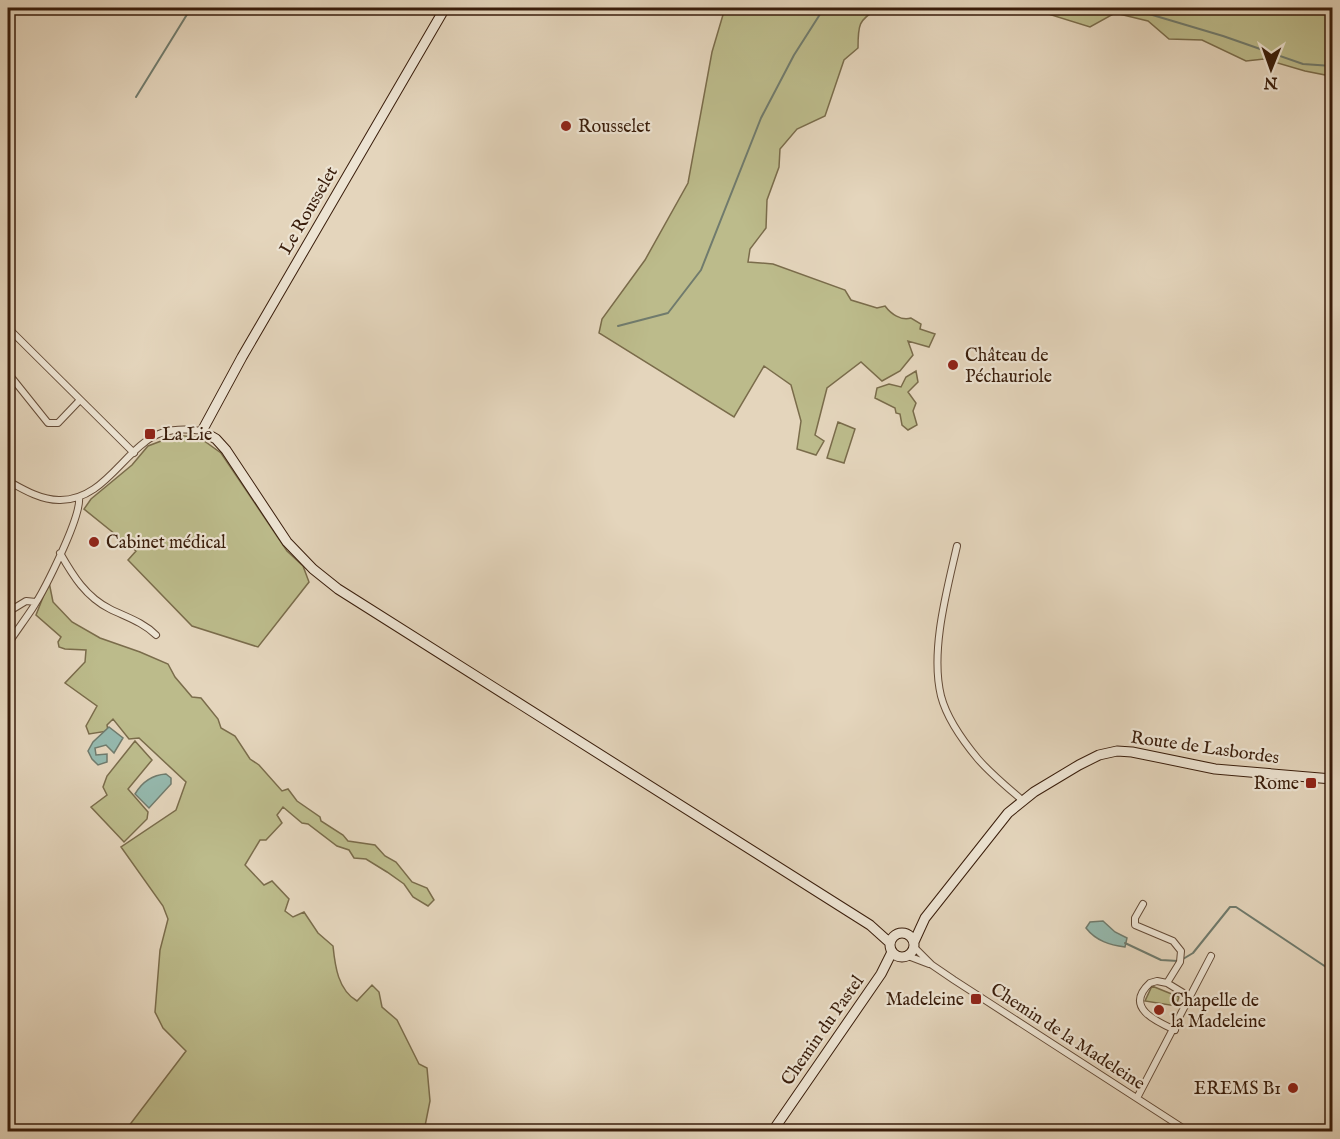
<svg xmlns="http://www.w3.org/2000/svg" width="1340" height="1139" viewBox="0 0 1340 1139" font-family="'IM FELL English',serif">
<rect width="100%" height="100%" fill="#e4d5bc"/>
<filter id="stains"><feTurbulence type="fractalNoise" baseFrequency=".00333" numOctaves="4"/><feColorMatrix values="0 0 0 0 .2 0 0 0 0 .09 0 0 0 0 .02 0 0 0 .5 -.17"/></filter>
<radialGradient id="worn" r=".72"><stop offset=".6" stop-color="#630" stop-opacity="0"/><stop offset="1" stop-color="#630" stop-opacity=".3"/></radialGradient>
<!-- green -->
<path fill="#bcbb8b" stroke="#7a6c4b" stroke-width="1.5" d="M725,8h154c-21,12 -21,17 -21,40l-14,12 -19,56 -28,13 -17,20 -1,18 -12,33 -1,28 -16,21 -2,13 25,2 72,26 6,10 26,8 8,-2c6,8 16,15 26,12l10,6 -1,5 15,5 -6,13 -21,-6 5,14 -13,16 -18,10 -21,-19 -34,26 -12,47 9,6 -8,14 -19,-6 4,-28 -10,-36 -27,-19 -30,51 -135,-84 3,-14 43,-59 43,-77 24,-131z
M1045,8h287v78l-2,-10 -25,-5 -41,-12 -18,2 -44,-21 -33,-1 -21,-18 -33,-8 -25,14 -45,-14z
M916,371l2,11 -10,10 8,11 -3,8 4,14 -9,5 -6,-5 -2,-11 -4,-1 -1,-5 -20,-10 2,-10 12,-4 12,3 5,-10z
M838,422l17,7 -11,34 -17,-5z
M177,435l23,3 21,15 66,98 16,15 6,16 -51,65 -66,-21 -64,-66 8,-9 -52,-42 7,-10 41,-34 16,-19z
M49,582l4,20 19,20 28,16 40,14 28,12 7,13 17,20 9,1 17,21 3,9 14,8 15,23 9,6 23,26 6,-2 9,12 23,16 1,4 22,14 5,6 27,4 10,11 11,6 16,20 15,6 7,12 -6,6 -15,-9 -9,-13 -17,-12 -21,-13 -12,-1 -5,-8 -12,-4 -29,-22 -6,-1 -19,-16 -6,8 5,8 -16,17h-6l-15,25 19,20 8,-4 17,18 -4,12 8,6 11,-5 14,21 15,13c2,20 5,44 24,55l15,-16 7,7 3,15 15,13 22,44 8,4 3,33 -6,30h-299l61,-80 -23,-23 -8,-16 5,-62 8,-31 -5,-13 -42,-59 55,-37 10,-28 -47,-44 -10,1 -16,-20 -6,6 1,6 -19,3 -3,-8 11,-20 -32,-23 20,-21 1,-12 -21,-1 -6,-2 -1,-5 3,-5 -25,-22z
M135,741l17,19 -24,29 20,23 -1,7 -23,23 -33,-35 16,-12 -4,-8 4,-11z
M1152,986l27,11 -3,9 -31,-5z"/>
<!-- water -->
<path fill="#95b9ae" stroke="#707b6d" stroke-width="1.5" d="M109,727l14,11 -9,15 -8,-8 -11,3 1,7 11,-1v8l-9,3 -6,-6 -4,-8 5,-9z
M166,774l5,4v6l-22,24 -14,-14c7,-12 17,-19 31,-20z
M1103,921l12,11 12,6 -2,9c-15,-2 -29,-6 -39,-19l4,-6z"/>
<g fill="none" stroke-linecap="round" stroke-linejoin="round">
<!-- stream -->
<path stroke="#707b6d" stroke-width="2" d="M1129,8l94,28 80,28 29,2
M136,97l55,-89
M618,326l50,-13 33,-43 60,-152 33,-63 30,-47
M1125,943l36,17 17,1
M1183,959l10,-6 37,-46h6l96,64"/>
<defs>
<path id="street" d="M8,328l126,125
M8,373l40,50h10l21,-22
M8,481c16,9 33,19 51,19 39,1 59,-38 86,-58 16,-13 38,-14 57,-11
M957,546c-10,44 -27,105 -16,150 6,23 22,45 37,63 13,15 29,28 44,41
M60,553c13,23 26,44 50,56 16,8 33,13 46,26
M8,612l18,-11 10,1
M8,644c7,-11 16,-23 24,-35 12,-18 50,-93 47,-112
M1143,904l-8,14v7l38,16 8,10 -1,11 -13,21
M914,947l18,18 22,15 235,152
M908,956l21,8
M1175,1030c-20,-9 -51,-23 -25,-47l7,-2 10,2 23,14
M1137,1098l74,-142"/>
<path id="secondary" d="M445,8l-203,349 -40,74 14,8 10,11 61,92 26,27 25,20 532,336 20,18
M890 945a12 12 0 1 1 24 0a12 12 0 1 1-24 0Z
M914,942l11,-24 83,-105 26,-21 45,-27 20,-10 18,-4 15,1 83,17 117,10
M772,1132l109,-158 11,-22"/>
</defs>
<!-- street casing -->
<use href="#street" stroke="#644b37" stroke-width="8"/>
<!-- secondary casing -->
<use href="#secondary" stroke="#391d0b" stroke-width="11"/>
<!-- street -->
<use href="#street" stroke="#ede4d3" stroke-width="6"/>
<!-- secondary -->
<use href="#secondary" stroke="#ede4d3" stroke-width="9"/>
</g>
<!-- markers -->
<g fill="#8f2418" stroke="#ede4d3" stroke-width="2">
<circle cx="566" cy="126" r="6"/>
<circle cx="953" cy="365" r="6"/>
<rect x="144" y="428" width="12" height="12" rx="3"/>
<circle cx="94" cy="542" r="6"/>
<rect x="1305" y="777" width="12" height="12" rx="3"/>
<rect x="970" y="993" width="12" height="12" rx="3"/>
<circle cx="1159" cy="1010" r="6"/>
<circle cx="1293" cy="1088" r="6"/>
</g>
<g text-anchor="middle" stroke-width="4.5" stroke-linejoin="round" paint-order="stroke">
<!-- poi labels -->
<g font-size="18" fill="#391d0b" stroke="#ede4d3" text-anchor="start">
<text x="578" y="132">Rousselet</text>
<text x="965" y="361">Château de<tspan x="965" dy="21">Péchauriole</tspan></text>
<text x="162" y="440">La Lie</text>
<text x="106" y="548">Cabinet médical</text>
<text x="1299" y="789" text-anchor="end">Rome</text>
<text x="964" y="1005" text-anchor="end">Madeleine</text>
<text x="1171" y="1006">Chapelle de<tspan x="1171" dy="21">la Madeleine</tspan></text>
<text x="1281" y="1094" text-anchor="end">EREMS B1</text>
</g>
<!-- street labels -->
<g font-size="18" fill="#391d0b" stroke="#ede4d3">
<text transform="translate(308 210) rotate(-60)" y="6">Le Rousselet</text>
<text transform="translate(1205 747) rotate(8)" y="6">Route de Lasbordes</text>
<text transform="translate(822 1030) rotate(-55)" y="6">Chemin du Pastel</text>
<text transform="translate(1068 1036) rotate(33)" y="6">Chemin de la Madeleine</text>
</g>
</g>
<!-- margin -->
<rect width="1340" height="1139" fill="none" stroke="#e4d5bc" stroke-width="30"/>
<rect x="9" y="9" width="1322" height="1121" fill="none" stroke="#391d0b" stroke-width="3"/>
<rect x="15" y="15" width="1310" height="1109" fill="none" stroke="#391d0b" stroke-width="1.5"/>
<!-- north arrow -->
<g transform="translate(1271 69) rotate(181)" stroke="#ede4d3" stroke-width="4.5" paint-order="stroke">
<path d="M0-4.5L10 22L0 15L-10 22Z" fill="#391d0b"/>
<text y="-9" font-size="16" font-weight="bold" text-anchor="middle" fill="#391d0b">N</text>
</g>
<rect width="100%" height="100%" filter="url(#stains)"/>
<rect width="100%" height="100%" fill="url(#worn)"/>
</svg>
